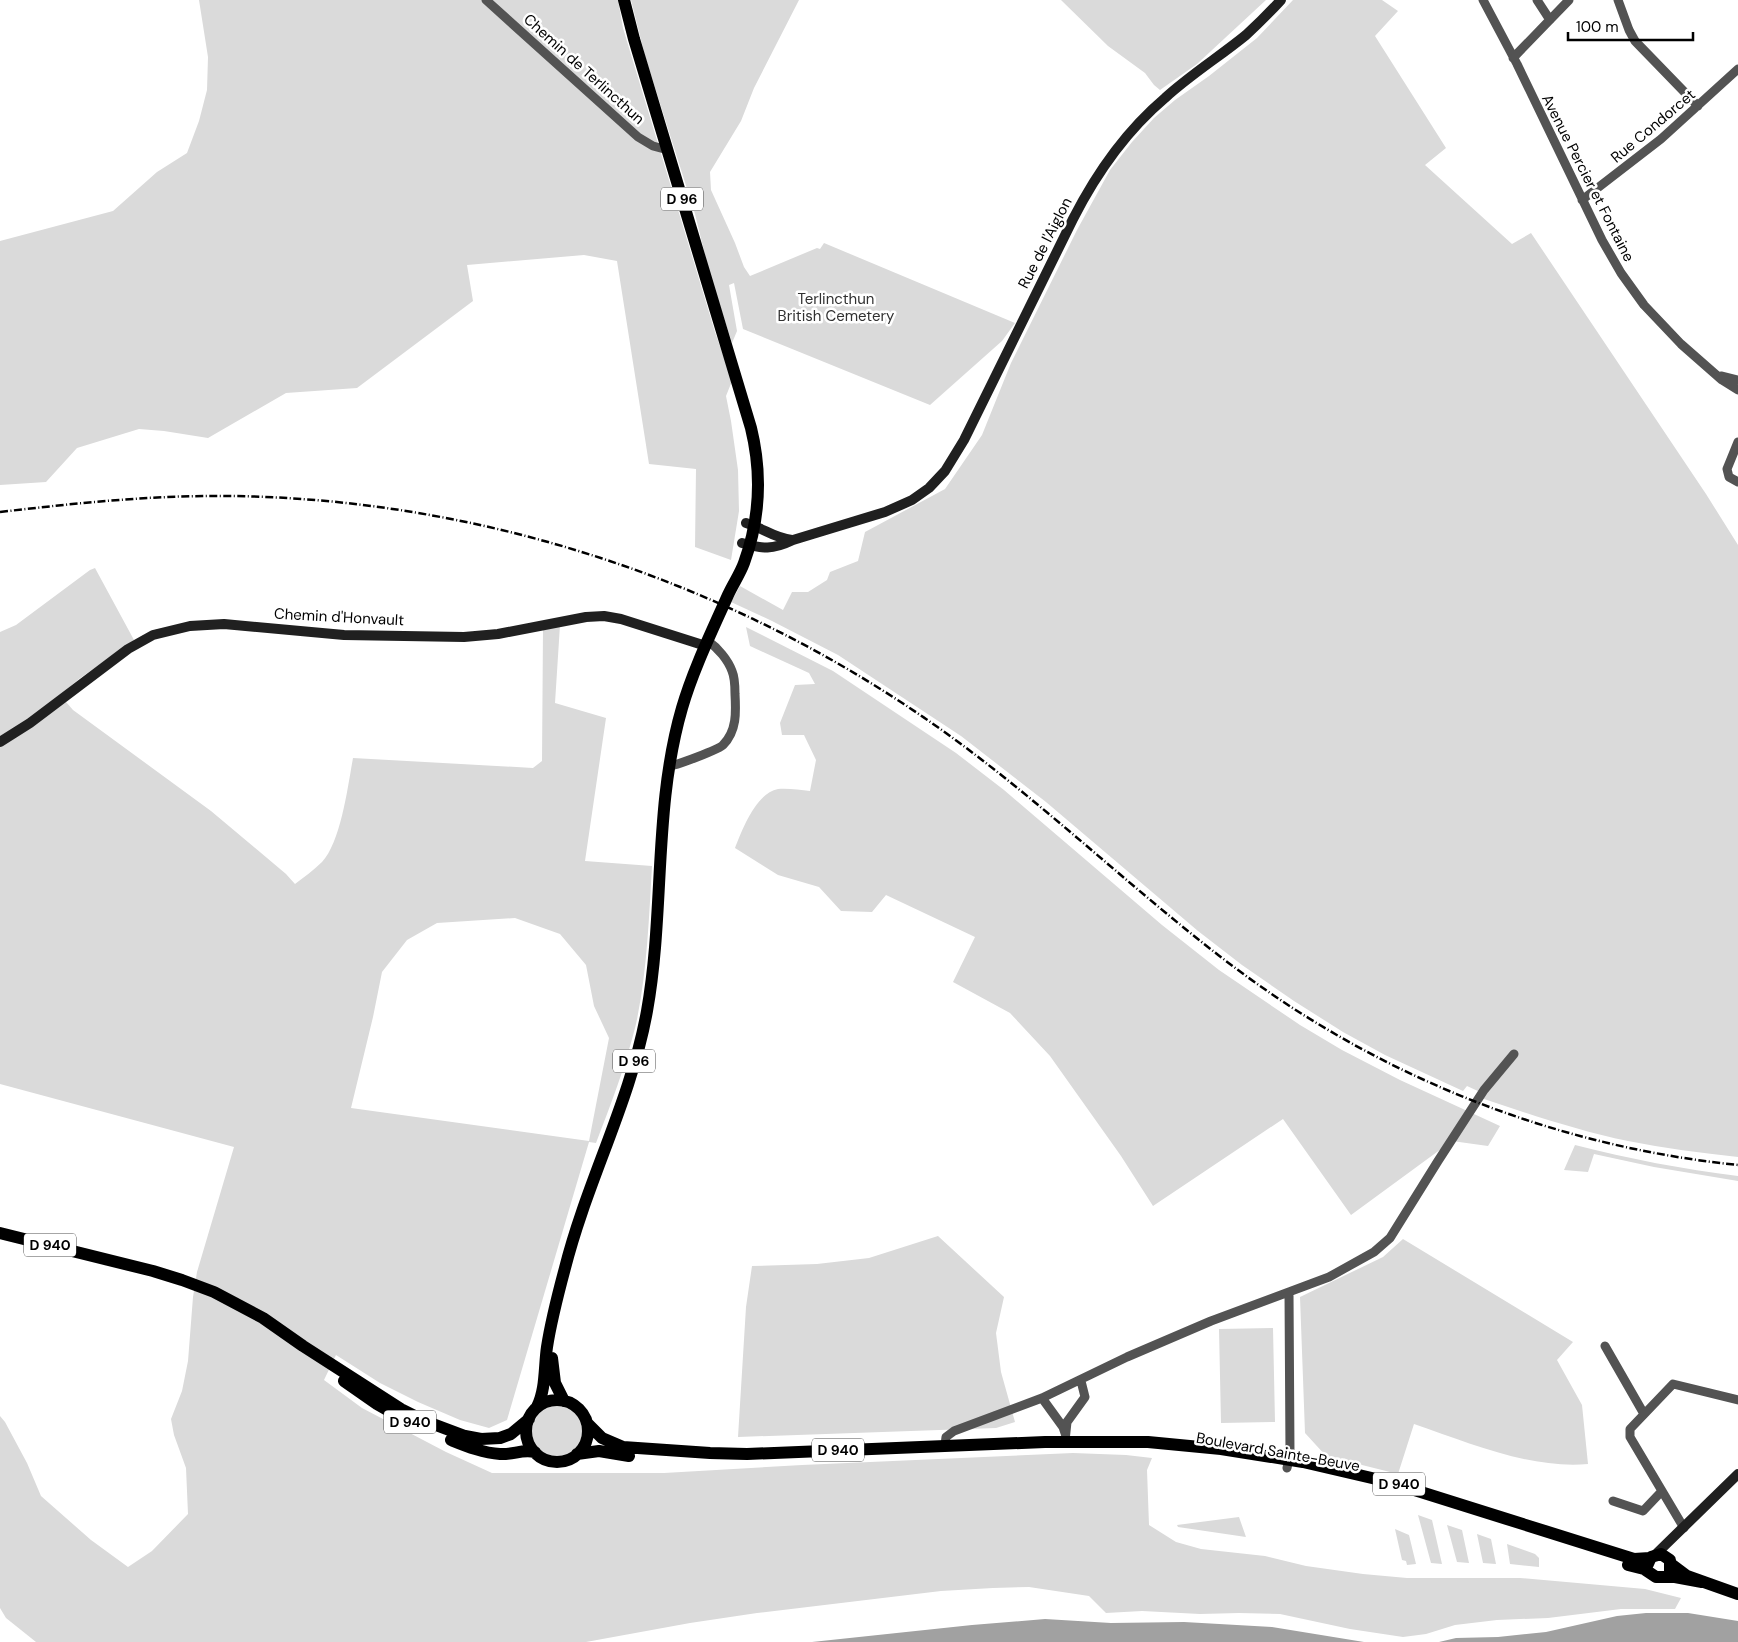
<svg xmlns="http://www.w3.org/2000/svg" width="1738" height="1642" viewBox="0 0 1738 1642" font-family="'DM Sans',sans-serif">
<rect width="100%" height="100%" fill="#fff"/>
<!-- green -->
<path fill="#dadada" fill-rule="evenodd" d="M199,0h419l5,28 92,304 17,49 -6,15 5,25 7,49 1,41 -8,49 -36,-13 1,-78 -47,-5 -32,-203 -33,-6 -117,10 6,36 -116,87 -71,5 -78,45 -44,-7 -25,-2 -62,19 -31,34 -46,3v-244l113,-30 44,-39 30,-19 12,-32 8,-31 1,-33z
M631,0h168l-45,88 -13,33 -31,51 1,18 24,53 9,24 6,9 67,-28 3,1 4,-6 191,80 -13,18 -72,64 -187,-76 -9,-46 -5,2 8,46 -5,12 -23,-72 -14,-57 -50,-158z
M1061,0h205l-69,64 -37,26 -6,-5 -9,-12 -37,-27z
M1293,0h89l16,11 -23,25 71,112 -21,17 87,79 19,-11 175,261 32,51v612c-37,-4 -74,-9 -110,-16 -49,-10 -96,-26 -144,-42l-4,-7 -13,-6 -4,5 -78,-36 -42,-23 -49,-31 -52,-36 -44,-34 -152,-129 -85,-66 -123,-81 -66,-34 -41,-19 9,-16 43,24 9,-18h16l19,-12 3,-8 28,-11 7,-29 80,-43 37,-54 29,-72 66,-133 33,-60 22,-28 22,-24 21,-18 34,-24 48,-38z
M95,568l39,72 -55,39 -19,16 13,15 138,101 75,63 9,10c9,-7 19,-14 27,-22 19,-20 26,-77 31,-104l180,10 9,-7 1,-132 17,-4 -5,78 51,15 -21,143 67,5c-3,52 -5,107 -16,158 -10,41 -25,80 -40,119l-7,-1 -82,278 -18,8 -29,-8 -42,-18 -38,-19 -44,-28 -12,25 38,28 84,44 46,21h172l138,-8 271,-12 53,2 26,3 -5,12 2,55 27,17 25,7 64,7 41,10 57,8 44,4h113l125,11 36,9 -6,11h-54l-73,9 -51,2 -42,5 -29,9 -23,3 -53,-8 -70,-15 -41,-1 -39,1 -58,-3 -36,2 -17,-17 -60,-9 -36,1 -52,3 -184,22 -67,10 -104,19h-550l-30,-24 -6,-10v-192l5,6 22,41 14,33 50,44 37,27 24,-16 36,-37 -2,-46 -12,-33 -3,-16 11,-28 6,-30 5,-64 4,-25 37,-125 -234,-63v-452l16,-7 74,-55zM515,918l45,16 26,31 8,41 15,32 -20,103 -238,-33 22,-91 9,-45 25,-32 30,-17z
M746,627l87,44 123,82 48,37 158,135 57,45 81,55 42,25 58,30 100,46 -12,20 -36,-5 -101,74 -68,-96 -130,87 -32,-50 -71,-100 -40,-43 -57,-31 22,-45 -89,-42 -14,17 -31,-1 -22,-24 -41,-12 -43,-27c7,-18 21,-55 43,-59 10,-1 22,1 32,2l6,-31 -12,-25h-22l-2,-12 15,-38 20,-1 -6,-11 -59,-27z
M1575,1145c54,14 108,24 163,31v5l-84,-14 -60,-13 -6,18 -24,-2z
M938,1236l66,61 -8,36 5,39 14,50 -19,6 -258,9 8,-130 6,-41 65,-2 52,-6z
M1403,1239l170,103 -16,18 25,45 6,59c-59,5 -118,-21 -174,-40l-16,50 -72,-18 -21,-23 -5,-136 83,-40z
M1273,1328l2,94 -54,1 -2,-94z
M532 1431a25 25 0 1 1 50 0a25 25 0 1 1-50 0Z
M1418,1515l14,5 10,44 -11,-1z
M1239,1517l7,20 -68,-10 -1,-2z
M1447,1525l15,5 7,33 -12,-1z
M1395,1529l14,6 7,29 -9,1 -1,-4 -4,-1z
M1477,1534l14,5 5,25 -13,-1z
M1507,1544l28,10 4,4v9l-29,-3z"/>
<!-- water -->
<path fill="#a1a1a1" d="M1646,1613h42l50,8v21h-299l17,-4 42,-1 48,-5 71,-16z
M1045,1619l66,4 73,-1 88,5 92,15h-552l160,-17z"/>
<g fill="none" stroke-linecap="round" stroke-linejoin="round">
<!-- street -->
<path stroke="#535353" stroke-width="9" d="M486,0l152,137 15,9 15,4
M1483,0l34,64 85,176 19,33 23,32 37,39 41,36 16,10
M1537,0l13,20
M1618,0l11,30 6,11 63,65
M1513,58l56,-58
M1582,200l79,-61 77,-70
M1721,376l17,4
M1738,442l-11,27 2,8 9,5
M669,766c6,0 51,-17 54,-21 14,-14 13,-33 12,-51 0,-8 0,-16 -3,-23 -4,-11 -14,-23 -24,-30
M1605,1346l39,68
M1042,1398l21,29 2,6
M1065,1441l2,-19 18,-25 -4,-16
M945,1445l1,-8 8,-6 88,-33 85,-41 84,-36 118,-44 45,-25 16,-14 48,-77 46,-71 30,-36
M1287,1468l3,-14 -1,-162
M1613,1501l30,10 19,-20
M1684,1528l-54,-91v-8l43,-45 65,16"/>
<!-- secondary -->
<path stroke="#202020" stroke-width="10" d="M746,523c17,5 28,15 46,17
M742,543c21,6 30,7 51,-3l92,-28 27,-12 17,-12 16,-17 19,-31 109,-221c23,-45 53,-88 92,-121 25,-23 54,-41 81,-63 12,-11 24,-23 35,-35
M0,742l30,-19 98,-74 25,-14 37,-9 34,-2 120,11 120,2 34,-3 88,-17 18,-1 17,3 85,27
M1656,1554l82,-80"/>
<!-- primary -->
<path stroke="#000" stroke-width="12" d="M0,1233l153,38 29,9 32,12 49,26 40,28 98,63 24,12 40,15 16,3 19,-1 11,-4 18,-15
M552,1358l3,25 9,18
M344,1381l33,23 21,12
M526 1431a31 31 0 1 1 62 0a31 31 0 1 1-62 0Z
M537,1407c9,-18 7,-40 10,-60 4,-26 11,-53 18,-79 22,-87 66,-168 82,-257 18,-101 6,-203 35,-303 11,-38 30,-77 46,-113 5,-11 12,-21 16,-32 16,-44 18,-90 7,-135l-117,-389 -10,-39
M587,1423l15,15 21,9 87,6 37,1 298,-12h103l73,7 82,13 86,20 245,77 16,-1
M451,1440c15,6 32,13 49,14 14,1 21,-5 35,-2
M577,1454l22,-3 30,5
M1671,1564l16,12 51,18
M1628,1565l16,4 12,8h19l27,5
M1647,1566l4,-9 10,-3 9,6v11"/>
<!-- rail -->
<path stroke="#000" stroke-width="2.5" stroke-dasharray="8 2.5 1 2.5" stroke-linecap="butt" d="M0,512c77,-9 153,-17 230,-16 248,3 493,83 696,223 106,73 198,164 300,242 149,114 325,185 512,204"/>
</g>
<g text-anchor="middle" stroke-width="5" stroke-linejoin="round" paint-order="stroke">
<!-- shield labels -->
<g fill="#fff" stroke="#4c4c4c" stroke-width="1">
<rect x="661" y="187.5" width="42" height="23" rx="4"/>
<rect x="613" y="1049.5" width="42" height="23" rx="4"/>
<rect x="24" y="1233.5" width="52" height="23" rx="4"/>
<rect x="384" y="1410.5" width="52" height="23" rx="4"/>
<rect x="812" y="1438.5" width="52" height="23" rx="4"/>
<rect x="1373" y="1472.5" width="52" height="23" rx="4"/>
</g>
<g font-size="14" font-weight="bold" fill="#000">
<text x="682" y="204">D 96</text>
<text x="634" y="1066">D 96</text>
<text x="50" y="1250">D 940</text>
<text x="410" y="1427">D 940</text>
<text x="838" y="1455">D 940</text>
<text x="1399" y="1489">D 940</text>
</g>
<!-- street labels -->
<g font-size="15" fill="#000" stroke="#fff">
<text transform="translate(584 69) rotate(42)" y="5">Chemin de Terlincthun</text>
<text transform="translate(1653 126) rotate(-40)" y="5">Rue Condorcet</text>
<text transform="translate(1588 178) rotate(63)" y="5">Avenue Percier et Fontaine</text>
<text transform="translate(1045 243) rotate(-63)" y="5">Rue de l'Aiglon</text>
<text transform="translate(339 617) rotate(3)" y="5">Chemin d'Honvault</text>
<text transform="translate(1278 1452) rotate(10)" y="5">Boulevard Sainte-Beuve</text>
</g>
<!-- park labels -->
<g font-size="15" fill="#313131" stroke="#fff">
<text x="836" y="304">Terlincthun<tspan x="836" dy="17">British Cemetery</tspan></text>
</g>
</g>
<!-- scale -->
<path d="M1568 32v8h125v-8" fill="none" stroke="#000000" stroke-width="2.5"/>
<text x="1576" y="32" font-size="15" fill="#000000" stroke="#ffffff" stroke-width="4" paint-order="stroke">100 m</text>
</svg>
